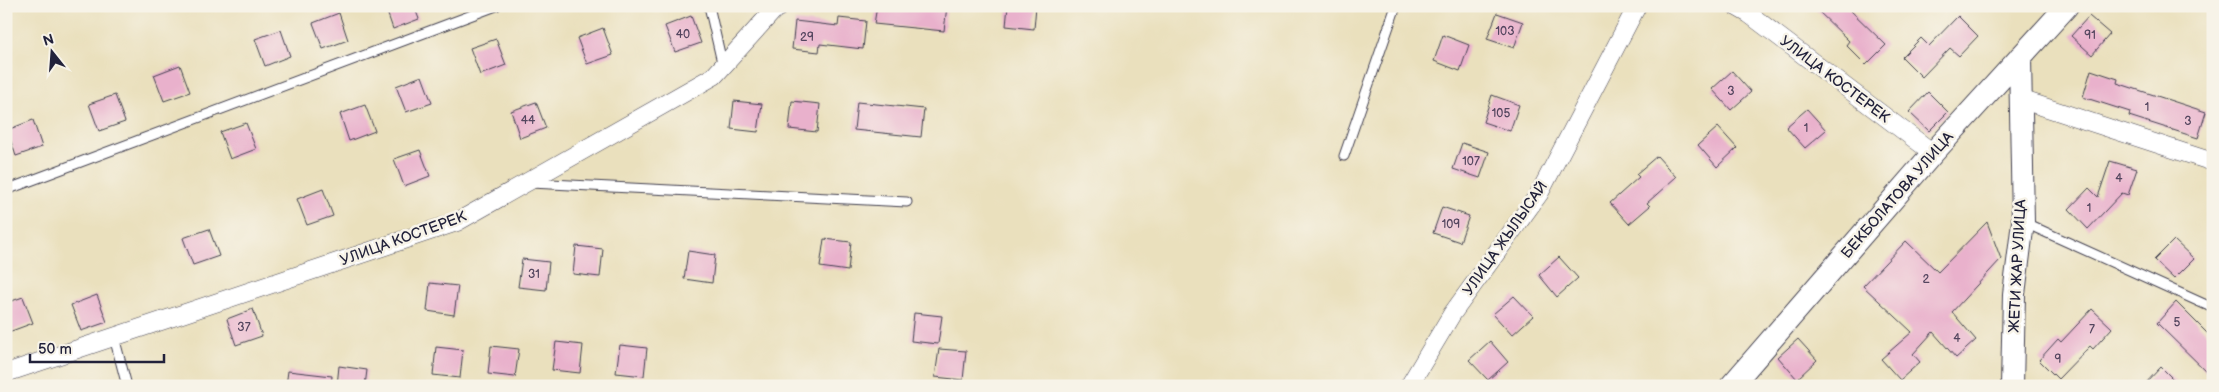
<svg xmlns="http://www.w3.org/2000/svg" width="2219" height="392" viewBox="0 0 2219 392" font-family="'Balsamiq Sans',sans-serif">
<rect width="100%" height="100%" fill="#f7f3e8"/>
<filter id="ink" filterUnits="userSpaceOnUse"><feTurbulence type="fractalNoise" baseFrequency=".02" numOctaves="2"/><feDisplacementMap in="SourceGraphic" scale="10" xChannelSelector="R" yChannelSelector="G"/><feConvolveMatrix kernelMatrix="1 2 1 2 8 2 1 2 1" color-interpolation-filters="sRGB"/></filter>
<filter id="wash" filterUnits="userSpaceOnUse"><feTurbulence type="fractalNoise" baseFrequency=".0096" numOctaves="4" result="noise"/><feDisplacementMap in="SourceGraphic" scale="20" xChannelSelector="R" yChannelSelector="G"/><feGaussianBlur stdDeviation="1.12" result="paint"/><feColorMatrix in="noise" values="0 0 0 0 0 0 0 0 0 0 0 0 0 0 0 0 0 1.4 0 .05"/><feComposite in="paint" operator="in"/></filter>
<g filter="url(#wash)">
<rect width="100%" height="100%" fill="#eae0bd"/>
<g id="blocks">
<!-- building -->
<path fill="#e9b1cc" d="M385,6h29l5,13 -26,10z
M877,6h70l-3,25 -70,-7z
M1008,6h28l-2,23 -28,-3z
M1813,6h33l40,39 -20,20 -20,-20 3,-4z
M339,13l9,27 -25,9 -10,-26z
M1497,13l26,9 -9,26 -27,-9z
M691,16l10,27 -26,9 -10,-26z
M1958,16l20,20 -19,20 -9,-8 -28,29 -20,-20 19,-19 8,8z
M2089,16l21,18 -18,21 -21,-19z
M839,18l27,3 -3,28 -43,-5 -1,8 -27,-3 3,-28 43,5z
M603,28l10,27 -26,9 -10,-26z
M281,30l9,26 -25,10 -10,-27z
M1443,35l26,10 -9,26 -26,-10z
M496,39l10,26 -26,10 -10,-27z
M180,65l10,27 -26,9 -10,-26z
M2091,70l27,9 -1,4 89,29 -8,26 -69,-22 1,-4 -47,-15z
M1732,71l19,21 -20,18 -19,-21z
M422,76l10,27 -26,9 -10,-26z
M1928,92l20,20 -19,19 -20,-19z
M115,95l10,27 -26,9 -10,-27z
M1492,95l27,10 -9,26 -27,-9z
M734,101l28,3 -4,28 -27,-3z
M792,101l28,3 -3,28 -28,-3z
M536,102l10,26 -26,10 -9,-27z
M857,102l67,7 -3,28 -67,-7z
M365,105l10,26 -26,10 -9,-27z
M1807,109l19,21 -21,18 -19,-21z
M33,120l9,27 -26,9 -9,-26z
M246,123l10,26 -26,10 -10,-27z
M1718,127l19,21 -20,19 -19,-22z
M1462,143l27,9 -9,26 -27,-9z
M420,150l10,26 -26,10 -10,-27z
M1657,156l19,21 -29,26 3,3 -21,18 -19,-21 29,-26 -3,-3z
M2110,161l27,8 -9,26 -6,-2 -34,36 -19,-20 20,-21 9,9z
M323,189l10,27 -26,9 -10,-26z
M1442,207l27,9 -9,26 -27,-9z
M1987,222l14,37 -49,53 24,28 -20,18 -23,-26 -20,22 7,8 -20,18 -19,-21 31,-27 -49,-46 43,-45 32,31z
M209,229l10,27 -26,9 -10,-27z
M824,239l27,3 -3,29 -28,-4z
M2174,240l20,19 -20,20 -20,-19z
M576,246l27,3 -3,28 -27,-3z
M688,251l27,4 -3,28 -28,-4z
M1559,257l19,21 -21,19 -18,-22z
M522,259l27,3 -3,28 -28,-3z
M430,283l28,3 -4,29 -27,-4z
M97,295l10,27 -26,9 -10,-26z
M1514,296l19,20 -21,19 -19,-21z
M23,297l10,26 -27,10v-30z
M2176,302l37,37v39l-56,-55z
M253,309l9,27 -26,9 -9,-26z
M2092,309l20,19 -19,21 -3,-3 -32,33 -19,-19 19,-21 3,3z
M914,313l28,3 -4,28 -27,-3z
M1798,339l19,21 -20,19 -19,-22z
M1490,341l18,21 -20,18 -19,-20z
M556,342l27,3 -3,28 -28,-3z
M620,345l27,3 -3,28 -28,-3z
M491,346l28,3 -4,28 -27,-3z
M436,347l27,3 -3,28 -27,-3z
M939,349l27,2 -3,29 -28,-3z
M339,366l28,4 -2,16h-28z
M2161,367l19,19h-37z
M288,371l44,5 -1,10h-45z"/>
</g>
</g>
<g filter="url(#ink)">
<use href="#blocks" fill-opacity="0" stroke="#403e4e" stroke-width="1"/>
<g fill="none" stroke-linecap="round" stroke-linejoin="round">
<defs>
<path id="service" d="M709,6l14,61
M1344,156l52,-150
M531,183l376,19
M6,190l490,-184
M2023,222l190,86
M114,337l13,49"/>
<path id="minor" d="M1735,6l14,8 184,139
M2020,99l193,63
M6,373l451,-151 257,-146 59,-65 8,-5
M1409,386l43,-72 87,-120 98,-188"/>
<path id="tertiary" d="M1731,386l202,-233 134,-147
M2012,386l2,-92 9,-72 -3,-165"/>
</defs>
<!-- service casing -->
<use href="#service" stroke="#403e4e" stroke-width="11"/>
<!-- minor casing -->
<use href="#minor" stroke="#403e4e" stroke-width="19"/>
<!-- tertiary casing -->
<use href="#tertiary" stroke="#403e4e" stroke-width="24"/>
<!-- service -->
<use href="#service" stroke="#fff" stroke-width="9"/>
<!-- minor -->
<use href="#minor" stroke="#fff" stroke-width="18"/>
<!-- tertiary -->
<use href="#tertiary" stroke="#fff" stroke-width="22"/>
</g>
</g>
<g text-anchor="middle" stroke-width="5" stroke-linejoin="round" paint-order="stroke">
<!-- number labels -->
<g font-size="12" fill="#54465f">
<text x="1505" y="35">103</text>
<text x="683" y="38">40</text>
<text x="2090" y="39">91</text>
<text x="807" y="41">29</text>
<text x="1731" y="95">3</text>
<text x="2147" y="111">1</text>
<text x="1501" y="117">105</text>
<text x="528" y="124">44</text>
<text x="2188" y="125">3</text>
<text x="1806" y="132">1</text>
<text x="1471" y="165">107</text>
<text x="2119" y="182">4</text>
<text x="2089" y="212">1</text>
<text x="1451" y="228">109</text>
<text x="534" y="278">31</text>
<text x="1926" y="283">2</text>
<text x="2177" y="326">5</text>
<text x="244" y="331">37</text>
<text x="2092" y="333">7</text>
<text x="1957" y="342">4</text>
<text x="2058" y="363">9</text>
</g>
<!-- street labels -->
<g font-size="15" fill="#22223b" stroke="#f7f3e8">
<text transform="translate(1835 79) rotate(37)" y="5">УЛИЦА КОСТЕРЕК</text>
<text transform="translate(1897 195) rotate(-49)" y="5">БЕКБОЛАТОВА УЛИЦА</text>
<text transform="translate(403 238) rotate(-20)" y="5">УЛИЦА КОСТЕРЕК</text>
<text transform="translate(1505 238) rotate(-55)" y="5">УЛИЦА ЖЫЛЫСАЙ</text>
<text transform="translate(2017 266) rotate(-87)" y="5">ЖЕТИ ЖАР УЛИЦА</text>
</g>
</g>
<!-- margin -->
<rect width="2219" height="392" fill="none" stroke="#f7f3e8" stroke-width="25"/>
<!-- north arrow -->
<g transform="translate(52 52) rotate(343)" stroke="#f7f3e8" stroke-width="4" paint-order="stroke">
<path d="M0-4L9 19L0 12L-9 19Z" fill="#22223b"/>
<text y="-8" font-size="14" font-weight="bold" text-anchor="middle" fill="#22223b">N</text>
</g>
<!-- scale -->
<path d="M30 354v8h134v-8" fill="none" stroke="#22223b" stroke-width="2.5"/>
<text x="38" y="354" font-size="15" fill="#22223b" stroke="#f7f3e8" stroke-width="4" paint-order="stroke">50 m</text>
</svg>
